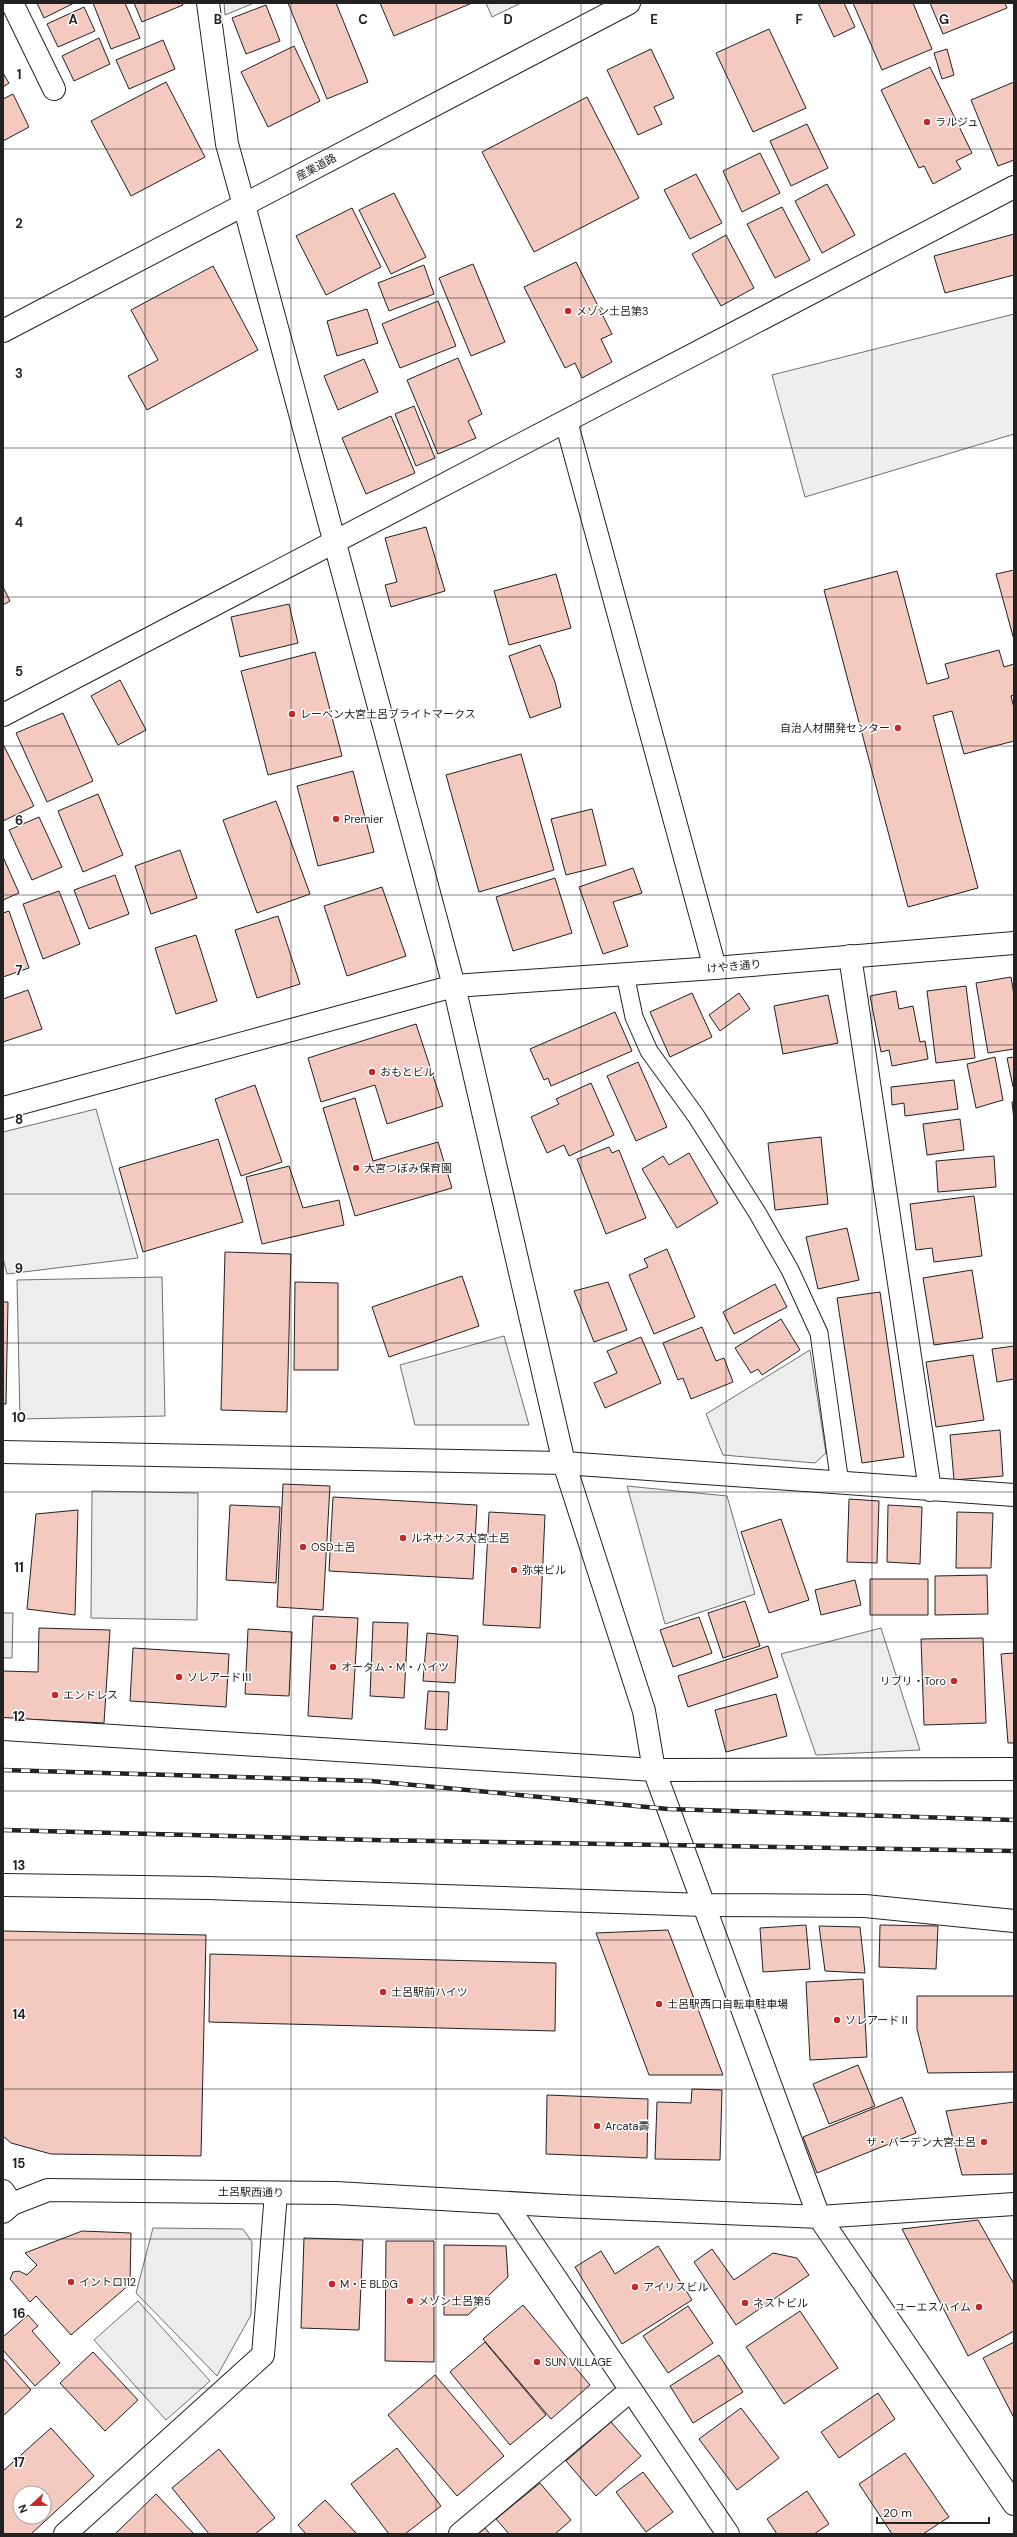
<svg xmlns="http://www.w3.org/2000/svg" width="1017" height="2537" viewBox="0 0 1017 2537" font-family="'DM Sans','Noto Sans JP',sans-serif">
<rect width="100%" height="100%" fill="#fff"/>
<!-- green -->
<path fill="#eee" stroke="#6f6f6f" d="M1014,314v120l-209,63 -33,-122z"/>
<!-- parking -->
<path fill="#ededed" stroke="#6f6f6f" d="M224,3h30l-29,12z
M486,3h35l-29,14z
M96,1109l42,149 -131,16 -4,-16v-126z
M162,1277l3,139 -145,3 -3,-139z
M504,1336l25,89h-114l-15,-60z
M810,1350l16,103 -11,10 -92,-8 -17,-41z
M627,1486l100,10 28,98 -90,30z
M92,1491l106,2 -1,127 -106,-2z
M3,1613h10l-1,45h-9z
M881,1628l39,122 -104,5 -35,-101z
M153,2228l90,1 9,13 -1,73 -34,61 -81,-83z
M138,2301l72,80 -44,39 -72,-80z"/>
<!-- building -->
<path fill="#f3c9c0" stroke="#222" fill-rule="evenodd" d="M37,3h37l-30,15z
M93,3h32l15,35 -29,11z
M134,3h48l1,2 -41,17z
M288,3h48l32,79 -41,17z
M380,3h92l-78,33z
M818,3h26l11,24 -21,10z
M853,3h60l19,46 -50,21z
M930,3h75l2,5 -64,26z
M266,5l14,36 -34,13 -14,-36z
M84,7l11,24 -37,16 -11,-23z
M769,29l37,79 -53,24 -37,-79z
M99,38l11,26 -36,17 -12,-25z
M163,40l12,29 -46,20 -13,-29z
M294,46l26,55 -52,26 -27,-55z
M651,49l23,49 -20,9 8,17 -24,11 -31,-65z
M947,49l7,26 -12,4 -8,-26z
M930,67l42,86 -16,8 5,8 -28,15 -9,-18 -5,2 -38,-78z
M3,73l6,10 -6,4z
M166,82l39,75 -74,39 -40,-75z
M1014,82v78l-16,6 -27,-66z
M13,94l16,33 -26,14v-42z
M587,97l52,101 -105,54 -52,-100z
M807,124l21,44 -37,18 -21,-45z
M760,153l20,40 -38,19 -19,-41z
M696,174l26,49 -32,16 -26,-49z
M827,184l28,51 -33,18 -27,-52z
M394,193l32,64 -35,17 -32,-64z
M782,207l28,53 -35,18 -28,-54z
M352,208l29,59 -55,28 -30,-59z
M1014,234v41l-69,18 -11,-37z
M726,235l28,53 -33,18 -29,-52z
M576,262l36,72 -11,5 11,23 -30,16 -7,-15 -10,5 -41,-81z
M473,264l32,78 -34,14 -32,-78z
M424,265l10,29 -45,17 -11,-28z
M213,266l45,84 -111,60 -19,-34 30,-16 -27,-50z
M438,301l18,45 -56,22 -18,-44z
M367,309l11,34 -41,13 -10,-35z
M458,358l24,56 -14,7 8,17 -38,16 -31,-74z
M364,359l14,33 -40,18 -14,-34z
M414,406l21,52 -19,8 -21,-52z
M391,416l24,57 -49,21 -24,-56z
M426,527l19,64 -54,16 -6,-22 12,-3 -12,-44z
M1014,570v70l-18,-66z
M897,571l30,113 22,-6 -4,-14 54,-14 5,17 10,-3v31l-3,1 3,12v33l-50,13 -12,-43 -19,5 45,172 -70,19 -84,-317z
M556,574l15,54 -62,17 -15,-54z
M3,587l7,14 -7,4z
M289,604l9,39 -58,14 -9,-40z
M540,645l15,37 6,25 -31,11 -21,-62z
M315,652l27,104 -74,19 -27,-104z
M120,680l26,50 -28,15 -27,-49z
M63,713l30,68 -46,21 -31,-69z
M3,744l31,62 -31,15z
M521,754l33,116 -75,22 -33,-117z
M353,771l21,81 -56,14 -21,-80z
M98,794l25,61 -40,17 -25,-61z
M276,801l34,93 -53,19 -34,-93z
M592,809l14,56 -40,10 -15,-56z
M39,817l23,50 -30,13 -23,-50z
M180,850l17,48 -46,16 -16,-48z
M3,857l16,36 -16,7z
M633,868l9,25 -29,9 15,44 -25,8 -24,-67z
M115,875l14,39 -40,15 -15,-39z
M555,878l17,55 -59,18 -17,-54z
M382,887l24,69 -59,20 -23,-70z
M59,891l21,53 -37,15 -20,-55z
M9,911l20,57 -26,9v-64z
M278,916l22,68 -43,14 -22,-68z
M196,935l21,66 -41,13 -21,-66z
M1011,977l3,18v54l-26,4 -12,-70z
M966,986l9,72 -39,5 -9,-72z
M28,990l14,39 -39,13v-43z
M896,991l3,18 14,-3 7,36 5,-1 3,18 -36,7 -3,-16 -8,2 -11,-56z
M692,993l20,44 -42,20 -20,-45z
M739,993l11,16 -30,22 -11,-16z
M828,995l10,48 -55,11 -9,-48z
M615,1012l17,39 -81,35 -3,-8 -4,2 -14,-31z
M416,1024l27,82 -56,18 -12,-39 -54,17 -13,-44z
M995,1057l8,43 -27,8 -9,-44z
M1014,1057v30h-1l-6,-29z
M638,1062l29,65 -31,14 -29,-65z
M954,1080l4,29 -53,7 -1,-13 -12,2 -1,-18z
M591,1083l23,52 -45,21 -5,-11 -17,8 -16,-36 28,-13 -3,-5z
M255,1085l27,77 -41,14 -26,-77z
M355,1098l18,63 65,-19 14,46 -97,28 -32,-108z
M1012,1102h2v18z
M960,1119l4,31 -37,5 -4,-31z
M821,1137l7,67 -53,6 -7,-67z
M218,1139l25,83 -100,30 -24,-84z
M609,1147l3,6 7,-3 27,68 -40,16 -29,-75z
M689,1153l29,50 -41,25 -35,-59 21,-13 6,9z
M994,1156l2,31 -58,5 -2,-31z
M289,1166l14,42 36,-8 5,25 -82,19 -16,-67z
M974,1196l8,60 -48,6 -2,-14 -16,2 -6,-46z
M847,1228l12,52 -41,9 -12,-52z
M667,1249l28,68 -41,17 -25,-59 19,-8 -4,-8z
M225,1252l66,2 -4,158 -66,-2z
M972,1270l11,68 -49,7 -11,-67z
M462,1276l17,50 -90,31 -17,-50z
M295,1282l43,1v87h-44z
M608,1282l19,48 -33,12 -20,-51z
M775,1284l12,23 -53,27 -11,-22z
M880,1292l24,165 -42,6 -25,-165z
M3,1302h5l-2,102h-3z
M781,1319l19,31 -38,25 -4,-6 -7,4 -16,-25z
M702,1327l14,34 8,-3 9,24 -42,17 -8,-21 -5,2 -15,-37z
M641,1337l20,46 -56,25 -11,-25 23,-10 -10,-22z
M1014,1346v33l-17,3 -5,-33z
M973,1355l11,65 -48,7 -10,-65z
M1000,1430l3,46 -49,4 -4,-45z
M283,1484l47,2 -7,124 -46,-3z
M333,1497l144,8 -4,74 -144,-8z
M849,1499l30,2 -2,62 -30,-1z
M230,1505l50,2 -4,76 -50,-3z
M888,1505l34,2 -2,57 -33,-2z
M78,1510l-3,105 -48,-6 9,-95z
M489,1512l56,3 -5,113 -57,-3z
M957,1512l36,1 -2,55h-35z
M781,1519l28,81 -40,13 -28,-81z
M987,1575l1,39 -53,1v-39z
M870,1579h58v36h-58z
M855,1580l6,25 -40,10 -6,-25z
M745,1601l15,45 -37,12 -15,-45z
M313,1616l45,2 -6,101 -44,-3z
M699,1617l13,36 -39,14 -13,-37z
M373,1622l35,1 -4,75 -34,-2z
M39,1628l71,2 -6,93 -101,-5v-47l35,1z
M248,1629l44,3 -3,64 -44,-2z
M427,1633l31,3 -3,47 -32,-2z
M983,1638l3,85 -62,2 -3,-86z
M768,1646l10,31 -90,30 -10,-31z
M133,1648l96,6 -3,53 -96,-6z
M1014,1653v90h-6l-7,-89z
M428,1691l21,1 -2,38 -22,-1z
M776,1694l11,42 -61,16 -11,-42z
M806,1925l4,44 -47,3 -3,-44z
M880,1925l58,1 -2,43 -57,-2z
M819,1926l41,1 5,46 -40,-2z
M668,1930l55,145h-74l-53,-142z
M3,1931l203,4 -5,221 -150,-2 -40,-11 -8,-7z
M210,1954l346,9 -1,68 -346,-9z
M863,1979l4,78 -57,3 -4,-78z
M917,1996h97v76l-86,1 -11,-44z
M858,2065l17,41 -46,18 -16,-40z
M692,2089l30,1 -2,70 -65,-1 2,-57 34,1z
M547,2095l101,4 -1,59 -101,-4z
M902,2097l14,36 -99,40 -14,-36z
M1014,2102v72l-52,1 -16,-64z
M978,2220l36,64v47l-46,25 -66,-127z
M82,2231l49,2 -1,51 -59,51 -35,-39 -6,6 -20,-23 3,-7 6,-1 8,4 10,-10 -12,-12z
M304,2238l59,2 -4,90 -58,-2z
M386,2241h48v121l-49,-1z
M444,2245l62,1 2,31 -40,38h-24z
M658,2246l34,54 -70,44 -47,-77 26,-16 14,23z
M712,2249l22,31 39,-27 24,5 12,17 -73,50 -42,-63z
M523,2305l67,80 -39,34 -68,-80z
M688,2306l25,37 -45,30 -25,-37z
M800,2311l38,57 -54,36 -38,-57z
M28,2315l10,11 -6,5 28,32 -25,23 -32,-36v-13z
M485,2342l61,73 -36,30 -60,-73z
M1014,2342v76l-31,-60z
M93,2352l45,48 -33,31 -45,-48z
M719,2355l24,37 -50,31 -23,-37z
M3,2358l28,32 -28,26z
M435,2375l69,81 -47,40 -69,-81z
M878,2393l17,26 -56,39 -18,-26z
M741,2408l38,50 -42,32 -38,-51z
M611,2422l30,34 -45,40 -30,-35z
M51,2428l43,48 -63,58h-28v-63zM20,2493h24v24h-24z
M397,2448l44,58 -36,28h-16l-38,-50z
M219,2449l56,69 -20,16h-46l-37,-46z
M905,2453l44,64 -26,17h-31l-33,-50z
M643,2472l30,40 -27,20 -30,-40z
M540,2483l31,37 -16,14h-46l-13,-15z
M807,2491l22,33 -15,10h-37l-10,-15z
M156,2494l38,40h-79z
M325,2500l32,34h-51l-8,-9z
M483,2526l7,8h-16z"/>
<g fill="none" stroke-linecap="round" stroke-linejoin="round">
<defs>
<path id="service" d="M625,974l9,43 15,34 47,65 62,98 32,56 29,63 21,151"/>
<path id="minor" d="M12,3l42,86
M208,3l19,141 17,61
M566,421l149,547
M3,715l1011,-528
M850,956l80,534
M3,1108l451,-122
M564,1463l450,32
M3,1729l651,41 360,-1
M3,1885l205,3 496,17 161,1 149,15
M3,2191l9,13
M505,2203l223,331
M819,2217l195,-13
M65,2534l198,-179 13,-162
M460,2534l171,-144"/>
<path id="tertiary" d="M244,205l210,781 110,477 80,248 10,59 165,447 195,287
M454,986l261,-18 299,-25
M3,1452l561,11
M3,2212l9,-8 36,-14 288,3 226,13 257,11"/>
<path id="primary" d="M3,331l626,-328"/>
</defs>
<!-- service casing -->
<use href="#service" stroke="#222" stroke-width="19"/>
<!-- minor casing -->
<use href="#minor" stroke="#222" stroke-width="24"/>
<!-- tertiary casing -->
<use href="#tertiary" stroke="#222" stroke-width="24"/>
<!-- primary casing -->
<use href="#primary" stroke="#222" stroke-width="24"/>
<!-- service -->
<use href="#service" stroke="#fff" stroke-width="17"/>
<!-- minor -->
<use href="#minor" stroke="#fff" stroke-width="22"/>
<!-- tertiary -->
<use href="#tertiary" stroke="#fff" stroke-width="22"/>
<!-- primary -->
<use href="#primary" stroke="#fff" stroke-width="22"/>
<defs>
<path id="rail" d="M3,1770l368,11 297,28 346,11
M3,1830l370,10 641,11"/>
</defs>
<!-- rail casing -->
<use href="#rail" stroke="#222" stroke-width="4.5"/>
<!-- rail -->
<use href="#rail" stroke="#fff" stroke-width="3" stroke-dasharray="9" stroke-linecap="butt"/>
</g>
<!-- grid -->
<path fill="none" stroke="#222" stroke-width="1" stroke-opacity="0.55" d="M145,3v2531M291,3v2531M436,3v2531M581,3v2531M726,3v2531M872,3v2531M3,149h1011M3,298h1011M3,448h1011M3,597h1011M3,746h1011M3,895h1011M3,1045h1011M3,1194h1011M3,1343h1011M3,1492h1011M3,1642h1011M3,1791h1011M3,1940h1011M3,2089h1011M3,2239h1011M3,2388h1011"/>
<!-- markers -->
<g fill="#c62828" stroke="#fff" stroke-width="1.5">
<circle cx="927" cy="122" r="4"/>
<circle cx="568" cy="311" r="4"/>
<circle cx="292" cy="714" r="4"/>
<circle cx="898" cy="728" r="4"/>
<circle cx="336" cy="819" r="4"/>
<circle cx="372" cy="1072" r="4"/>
<circle cx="356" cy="1168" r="4"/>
<circle cx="403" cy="1538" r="4"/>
<circle cx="303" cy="1547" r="4"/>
<circle cx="514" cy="1570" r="4"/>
<circle cx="333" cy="1667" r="4"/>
<circle cx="179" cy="1677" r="4"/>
<circle cx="954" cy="1681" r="4"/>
<circle cx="55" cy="1695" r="4"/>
<circle cx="383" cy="1992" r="4"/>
<circle cx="659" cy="2004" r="4"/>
<circle cx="837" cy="2020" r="4"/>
<circle cx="597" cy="2126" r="4"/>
<circle cx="984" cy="2142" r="4"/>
<circle cx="71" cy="2282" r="4"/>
<circle cx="332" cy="2284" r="4"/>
<circle cx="635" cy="2287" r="4"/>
<circle cx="410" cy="2301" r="4"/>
<circle cx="745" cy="2303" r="4"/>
<circle cx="979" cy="2307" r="4"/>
<circle cx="537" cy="2362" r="4"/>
</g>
<g text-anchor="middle" stroke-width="3" stroke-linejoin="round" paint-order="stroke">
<!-- poi labels -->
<g font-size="11" fill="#222" stroke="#fff" text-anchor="start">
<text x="935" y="126">ラルジュ</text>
<text x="576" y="315">メゾン土呂第3</text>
<text x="300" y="718">レーベン大宮土呂ブライトマークス</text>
<text x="890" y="732" text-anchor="end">自治人材開発センター</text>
<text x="344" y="823">Premier</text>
<text x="380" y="1076">おもとビル</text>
<text x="364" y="1172">大宮つぼみ保育園</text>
<text x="411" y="1542">ルネサンス大宮土呂</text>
<text x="311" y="1551">OSD土呂</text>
<text x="522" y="1574">弥栄ビル</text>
<text x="341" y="1671">オータム・M・ハイツ</text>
<text x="187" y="1681">ソレアードⅢ</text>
<text x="946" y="1685" text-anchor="end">リブリ・Toro</text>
<text x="63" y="1699">エンドレス</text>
<text x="391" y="1996">土呂駅前ハイツ</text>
<text x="667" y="2008">土呂駅西口自転車駐車場</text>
<text x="845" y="2024">ソレアードⅡ</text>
<text x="605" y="2130">Arcata壽</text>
<text x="976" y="2146" text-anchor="end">ザ・バーデン大宮土呂</text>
<text x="79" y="2286">イントロ112</text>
<text x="340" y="2288">M・E BLDG</text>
<text x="643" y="2291">アイリスビル</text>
<text x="418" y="2305">メゾン土呂第5</text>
<text x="753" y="2307">ネストビル</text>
<text x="971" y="2311" text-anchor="end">ユーエスハイム</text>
<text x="545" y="2366">SUN VILLAGE</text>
</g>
<!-- street labels -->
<g font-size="11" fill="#222" stroke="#fff">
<text transform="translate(316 167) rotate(-28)" y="4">産業道路</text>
<text transform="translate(734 966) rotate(-5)" y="4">けやき通り</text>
<text transform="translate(251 2192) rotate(1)" y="4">土呂駅西通り</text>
</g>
</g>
<g font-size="13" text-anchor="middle" font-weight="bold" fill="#222" stroke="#fff" stroke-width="3" stroke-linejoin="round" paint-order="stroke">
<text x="73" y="24">A</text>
<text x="218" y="24">B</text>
<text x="363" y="24">C</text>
<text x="508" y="24">D</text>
<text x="654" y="24">E</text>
<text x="799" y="24">F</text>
<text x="944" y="24">G</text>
<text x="19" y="79">1</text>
<text x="19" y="228">2</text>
<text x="19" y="378">3</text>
<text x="19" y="527">4</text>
<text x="19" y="676">5</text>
<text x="19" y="825">6</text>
<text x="19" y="975">7</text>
<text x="19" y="1124">8</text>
<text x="19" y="1273">9</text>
<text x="19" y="1422">10</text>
<text x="19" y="1572">11</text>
<text x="19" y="1721">12</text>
<text x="19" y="1870">13</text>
<text x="19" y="2019">14</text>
<text x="19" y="2168">15</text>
<text x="19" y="2318">16</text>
<text x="19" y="2467">17</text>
</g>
<!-- border -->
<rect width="1017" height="2537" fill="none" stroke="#222222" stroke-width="8"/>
<!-- north arrow -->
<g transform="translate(32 2505) rotate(248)"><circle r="19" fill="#ffffff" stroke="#a7a7a7"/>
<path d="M0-3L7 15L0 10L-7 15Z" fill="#c62828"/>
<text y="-6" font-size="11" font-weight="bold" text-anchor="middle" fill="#222222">N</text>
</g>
<!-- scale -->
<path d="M877 2517v6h112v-6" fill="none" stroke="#222222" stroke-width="2"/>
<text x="883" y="2517" font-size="12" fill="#222222" stroke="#ffffff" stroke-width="3" paint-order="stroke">20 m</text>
</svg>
